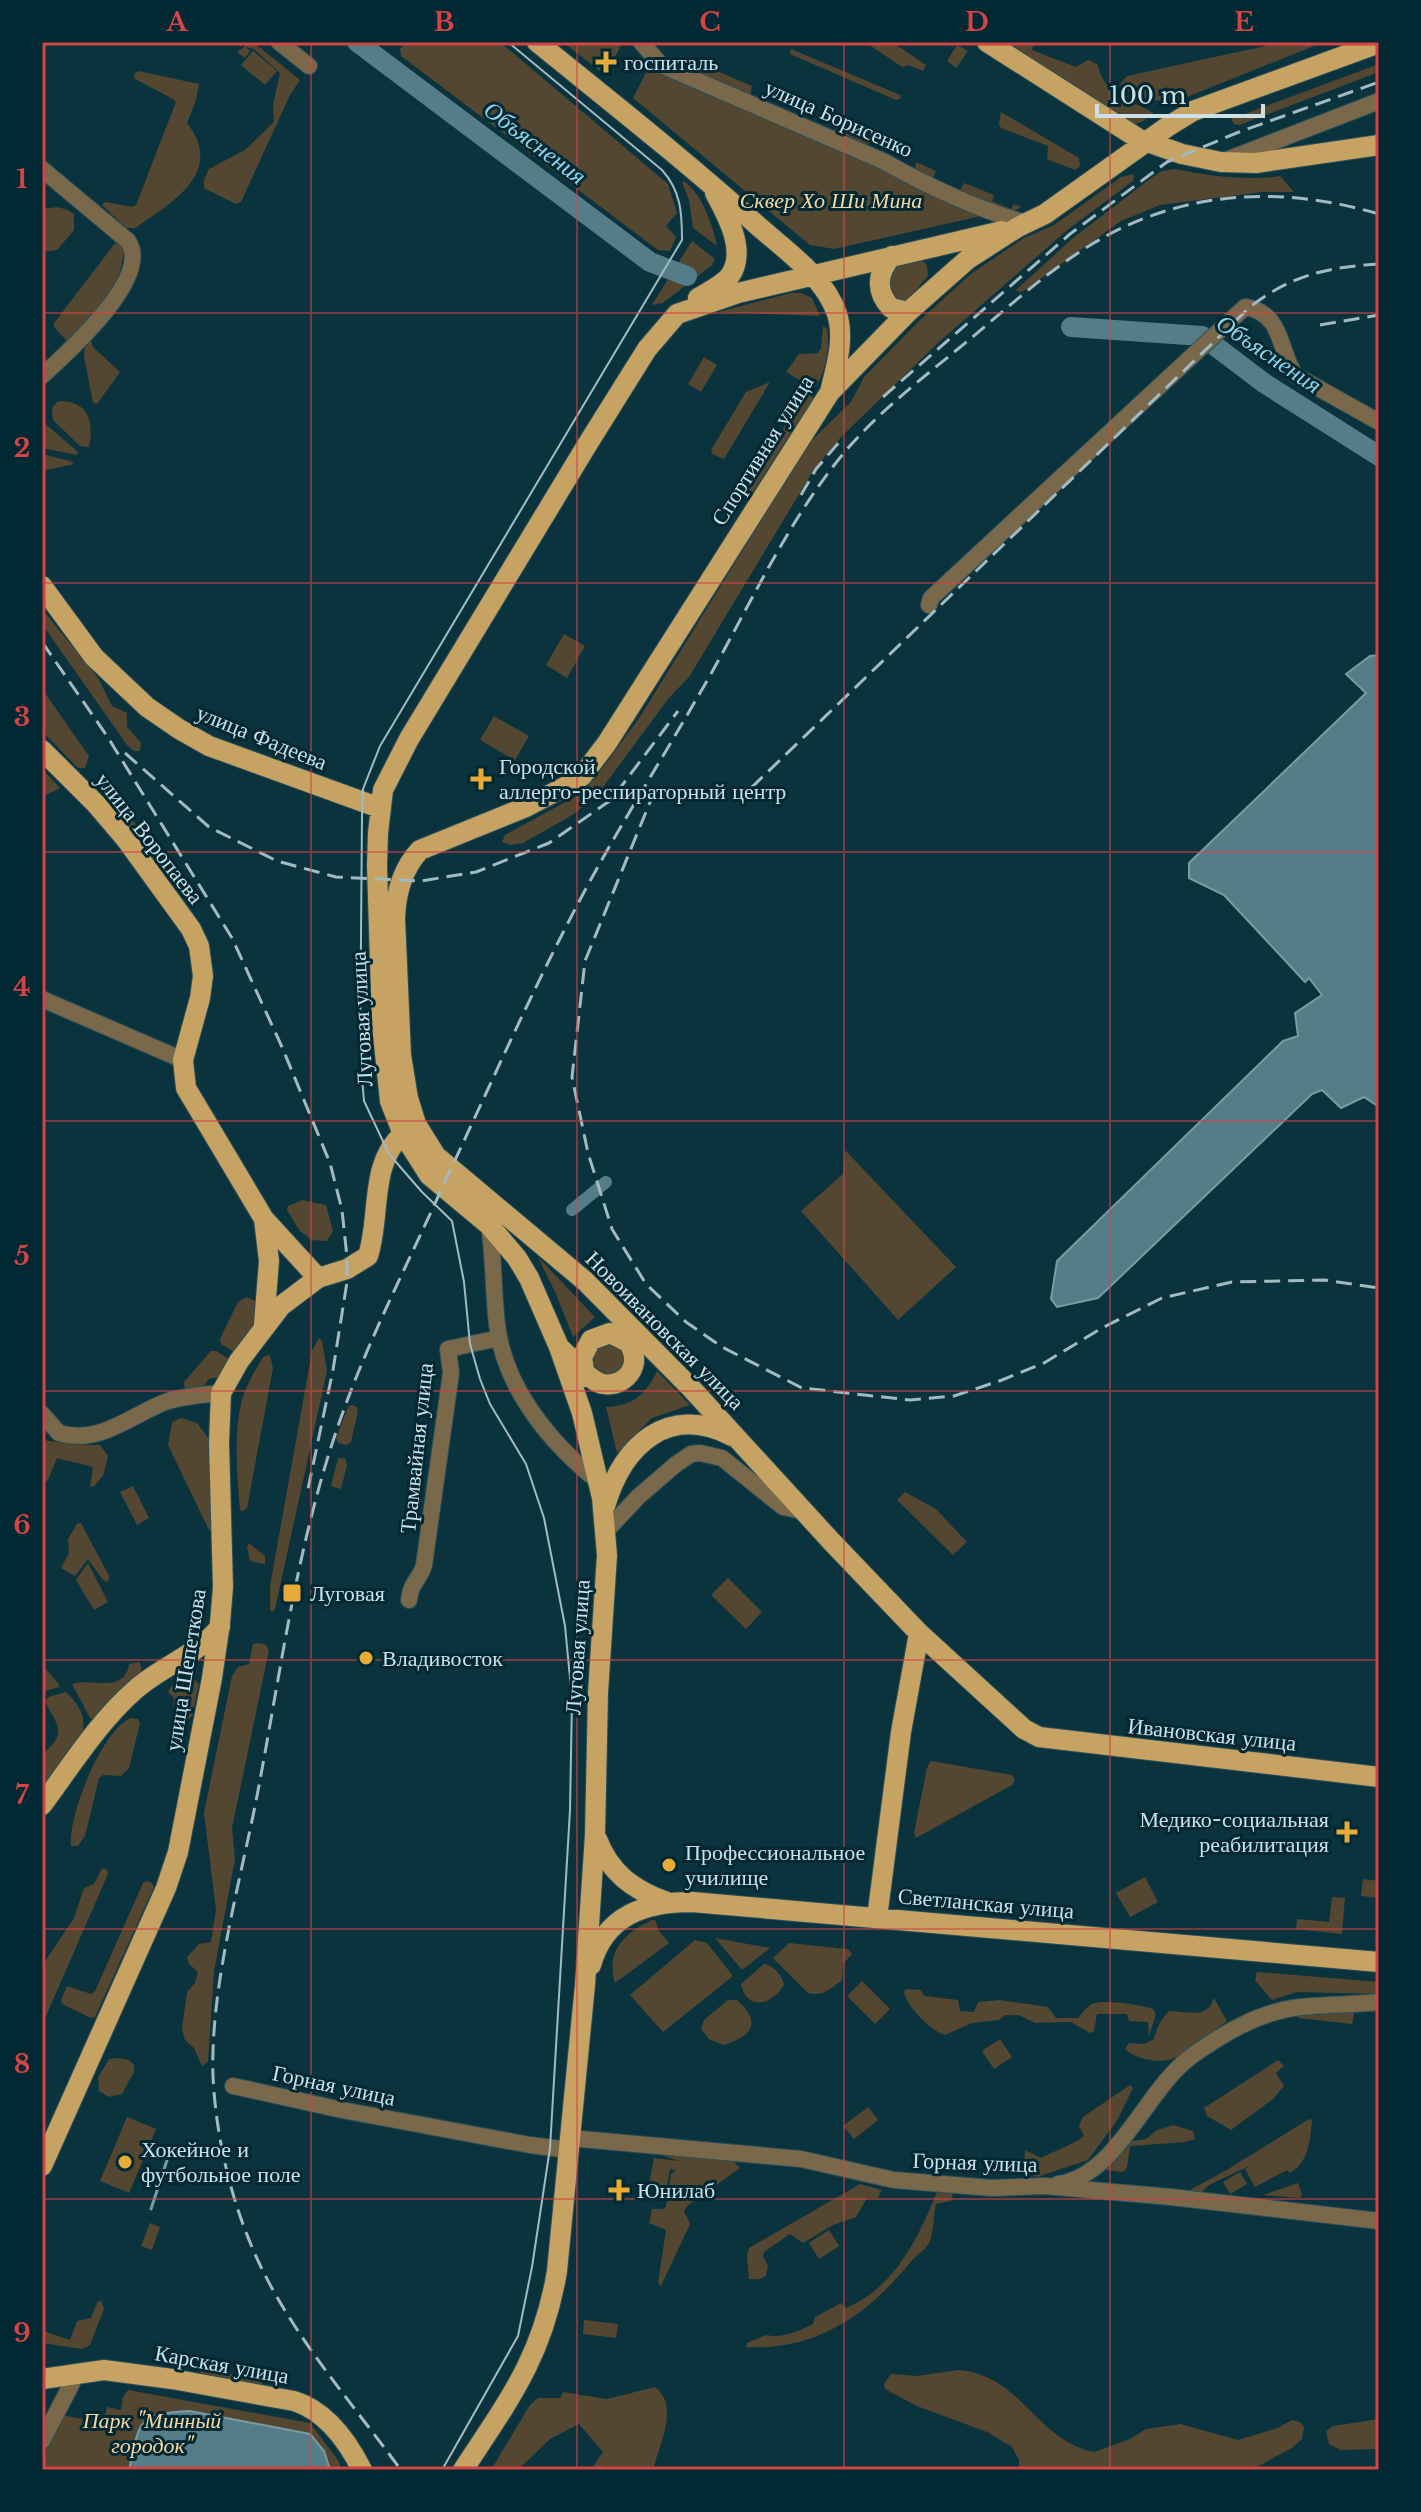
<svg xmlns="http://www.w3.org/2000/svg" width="1421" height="2512" viewBox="0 0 1421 2512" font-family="'Libre Baskerville',serif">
<rect width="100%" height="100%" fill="#0b333d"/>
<!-- green -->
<path fill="#544731" d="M244,42h9l47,38 -10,15 -49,107 -5,2 -32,-16v-8l5,-11 36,-19 29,-28 -1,-17 7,-32 -26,-24 -8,-2 4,4 -5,7 -8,-6 8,-6z
M406,42h94l168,142 9,29 -11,13 10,11 -6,14 -12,-1 -257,-194 -1,-7z
M563,42h60l-14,26 -5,-3 -4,6z
M865,42h27l34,23 -3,6 -14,-6 -7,2z
M996,42h38l-2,8 44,17 12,-7 9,4c11,36 29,32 56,49l-11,9 -9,3z
M1274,42h50l-152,61c-20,-3 -38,-5 -52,-19l7,-8 143,-31z
M957,45l11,6 -12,17 -9,-7z
M791,49l109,46 1,3 -5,2 -106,-46z
M253,51l24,20 -12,14 -24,-20z
M681,56l71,30 -2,10 -74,-30z
M1379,64v8l-140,53 -5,-1 -3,-5z
M649,67l341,147 -156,35 -24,-4 -177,-147z
M138,71l61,13 -3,16 -9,23c39,49 -16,80 -52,105h-9l-24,-23 3,-3 27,5 4,-2 40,-103 -3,-3 -38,-20 -1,-5z
M1001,112l78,46 1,8 -5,4 -28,-11 1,-13 -47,-18 -2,-4z
M837,124l34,14 -3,7 -34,-14z
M916,162l20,9 -3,7 27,12 4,-7 30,12 -2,6 19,8 3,-5 7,3 -10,6 -96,-42z
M1175,169c35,7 69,12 105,7l14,16h-32l-102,13 -39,16 -96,69 -5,2 -4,-2 57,-52 81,-62 8,-5z
M1134,174l-1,7 -67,50 -126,110 -98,95 -29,35 -124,206 -21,22 -70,95 -24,20 -51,29 -12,2 -9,-3 3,-7 77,-42 16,-19 42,-57 168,-273 43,-42 13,-25 56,-57 52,-47 52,-35 30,-13 67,-48z
M684,181c18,13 29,44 33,65l-24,-18 -4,-28 -7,-18z
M57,207l11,3 6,4v16l-17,20 -15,2v-43z
M692,241l23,18 -3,6 -49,38 -11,2z
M116,242l6,1c8,36 -31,74 -54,99l-14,-15v-4z
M918,257l9,8 1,11 -25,29 -13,-10c-1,-28 1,-29 28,-38z
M791,293h10l11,5 8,18 -102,-4z
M823,326l4,3c3,17 -1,49 -14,59l-27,-16 13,-18 19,-1 3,-5z
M91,340l2,7 27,25 -23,32 -4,-1 -9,-47 1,-15z
M704,357l13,8 -16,27 -13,-8z
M770,382l-46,77 -12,-5 -1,-4 35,-58z
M805,393l9,5 -63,97 -6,-2 2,-6z
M61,401c28,1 33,21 28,46l-9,-1 -27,-26 -1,-12 5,-6z
M42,421l36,31 -1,3 -35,-7z
M42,454l28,7 4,3 -32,7z
M42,609l56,69 14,28 15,7v14l14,16 -1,8h-6l-7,-6 -85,-121z
M564,634l21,12 -18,32 -21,-13z
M42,689l47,67 -4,12h-7l-36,-37z
M494,716l35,20 -14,24 -35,-20z
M42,769l18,19 -18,9z
M104,781l5,3 66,99v5l-77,-100 1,-5z
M845,1150l111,117 -58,53 -97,-109 42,-37z
M302,1200l24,5 7,26 -6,10 -15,-1 -13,-10 -12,-20 1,-4z
M538,1257l57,60 -22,20 -17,-43z
M247,1297l12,6v13l-20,35 -5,1 -13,-8 -1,-5 18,-37z
M319,1338l3,3 5,30 -52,238 -3,3 -2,-2v-24l42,-235z
M593 1359a16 16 0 1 1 32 0a16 16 0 1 1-32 0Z
M211,1351h5l13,8 -10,18 -10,2 -7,9 -17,2 -1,-8z
M270,1355l3,13 -26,140 -4,3 -3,-1c-3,-35 -7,-79 3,-114 5,-14 13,-27 20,-39z
M657,1371l33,34 -38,13 -35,35 -11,-46c26,-1 40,-12 51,-36z
M352,1405l5,2 1,4 -7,31 -5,3 -8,-2 -2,-5 12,-31z
M181,1418l16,5 12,16 3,93 -3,-2 -41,-85 4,-23z
M42,1440l38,5h20l8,11 -5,20 -9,10 -4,1 3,-20 -36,-9 -9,22 -6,5z
M338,1458h7l2,7 -6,24 -10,-3z
M133,1486l16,32 -12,7 -17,-33z
M905,1492l31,17 31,33 -14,13 -56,-55z
M81,1523l28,53 -1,6 -5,-2 -15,-21 -13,17 -14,-8 8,-15 -1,-14 9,-15z
M249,1543l16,13v8l-15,-3 -3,-14z
M88,1563l20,39 -14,8 -18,-30z
M728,1578l34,34 -16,17 -35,-34z
M257,1643l8,1 4,6 -37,178 3,31 -21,112 -6,91 -6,4 -8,-18 -9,-8 -3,-11 5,-37 8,-9 3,-11 -9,-8 -2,-7 12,-13 12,-2 5,-32 -12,-97 28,-137 6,-9 11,-3 4,-20z
M140,1662l2,10 -49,47 -3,-1 -18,-34c21,-7 52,11 57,-20z
M42,1665l17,19v3l-17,5z
M192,1677l7,7 -7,32 -7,7c-12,-5 -12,-14 -11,-25l-6,-6 6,-10z
M66,1692c13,13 21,24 16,43l-40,55v-35c27,-24 15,-28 3,-54l4,-4z
M131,1718l7,1 2,4 -11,45 -8,8 -18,-1 -4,3 -14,58 -7,10h-7c-3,-30 31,-117 60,-128z
M931,1761l81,14 3,5 -3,5 -96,53 -2,-5 13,-65z
M102,1868l5,2 1,4 -66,151v-59l32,-48 10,-30 10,-4z
M1145,1877l13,25 -28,15 -14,-24z
M1363,1879l16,2v17l-18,-2z
M147,1881l5,2 2,4 -59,130 -4,1 -29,-14 -1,-4 6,-14 24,8 4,-3 48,-108z
M1332,1897l13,1 -3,36 -46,-5 1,-10 32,3z
M652,1920h3l4,11 10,12 -54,40c-10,-32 11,-51 37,-63z
M715,1938l55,10 -28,22z
M695,1940l12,3 26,33 -70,56 -33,-37z
M789,1943l59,6 4,5 -9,10 -1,16c-10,8 -20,17 -34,13l-35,-35z
M764,1964c9,1 19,12 20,21 -12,20 -37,27 -43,-1z
M1257,1972l122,10v12l-82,-2 -25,8 -17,-20z
M862,1981l28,28 -15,15 -28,-28z
M907,1989l14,1 3,6 34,4 2,11 14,1 4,-10 22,-2 48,7 8,11h22c4,-4 8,-11 14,-14 12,-5 49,1 61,5l3,5 -7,22 -1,-14 -19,-1 -2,-7h-30l-3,17 -4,2 -19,-11 -36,1 -16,-8h-14l-6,5 -27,3 -27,12c-15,-5 -38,-28 -41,-43z
M1214,1998l13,23c-15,10 -43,36 -59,39 -13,3 -34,-2 -43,-11l4,-6 15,1 9,-4 7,-18 9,-11c19,0 38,9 45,-13z
M728,2000h9c25,23 16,36 -14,45l-14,-6 -8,-10 3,-9z
M1352,2012l2,2 -2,10 -53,-6 -2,-2z
M1000,2039l12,18 -18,12 -12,-18z
M119,2058l10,2 5,5v7l-12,22 -13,3 -10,-6 -1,-13 11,-19z
M1278,2060l6,6 -8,7 8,13 -11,13 -42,31 -24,-14 -3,-8z
M1130,2085l3,3 -15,31 -30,41 -51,17 -13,-6 1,-21 16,8c15,-8 30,-12 43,-22l-5,-10 4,-9z
M868,2107l10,13 -24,19 -11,-13z
M127,2117l29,12 -27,64 -29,-12z
M1309,2119l3,1c-2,20 -3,42 -22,53l-3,-3 -32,17 -10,-18 4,-3 -40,19 -8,8 -13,-2 37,-20z
M1173,2125l20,6 2,8 -10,3 -55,4 -3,22 -4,4 -19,-2 23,-28 19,-3 11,-9z
M656,2153l76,7 8,8 -53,38 -3,5 6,13 -29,62 -3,-3 8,-53 -17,-7 3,-14h12l2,-3 5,-32 5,-4 -6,-1 -3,19 -18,-3 5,-27 25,3z
M1240,2172l7,12 -17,10 -7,-12z
M1298,2183l4,11 -2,4 -37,-3z
M860,2184l22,6 -4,8h-11l-11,19 -23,8 -30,18 -13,-9 -26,18 -1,4 5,10 -2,10 -6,3h-11l-2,-24 2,-7z
M954,2189l-3,12 -15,3c-3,12 -2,26 -6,37 -3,8 -15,15 -21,23 -42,51 -93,87 -163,83l1,-4 19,-8c16,4 33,-4 47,-11l2,-7 26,-14 5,5c51,-22 72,-71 92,-118z
M150,2223l10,4 -8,23 -11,-4z
M829,2230l10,16 -20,13 -10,-16z
M101,2300l3,9 -14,36 -8,4 -40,-6 1,-12 27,9 7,-19 14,-3 6,-15z
M584,2320l34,4 -2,14 -33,-4z
M205,2368l38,8 6,-7 15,16 -1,3 -62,-11 -1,-7z
M958,2370c63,4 78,71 136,82l36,-13 16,-10 34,-5 58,16 40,-12 14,-8 8,2 4,5 -2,12 -10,9 -41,22h-232v-10l-7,-13 -25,-15 -70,-26 -32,-17 -1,-5 7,-10 26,2z
M655,2387c25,19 4,58 -2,83h-62l12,-18 -24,-28 -29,15 -32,31h-27l39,-65 8,-7h22l3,-6 44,7z
M128,2390l182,33 28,37 4,10h-300v-13l20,-42 31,6 3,-8 9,2 2,-8 14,3 2,-13z
M1379,2419v30l-38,1 -12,-6 -3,-13 7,-5z"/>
<!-- water -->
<path fill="#557d88" stroke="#799ba4" stroke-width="2" d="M1379,655v452l-15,-10 -23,11 -19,-18 -10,4 -214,204 -41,9 -6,-8 6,-38 226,-220 15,-5 -3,-23 27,-18 -13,-17 -4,4 -81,-87 -35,-17v-15l177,-170 -20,-19 24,-18z
M190,2411l120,23 14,17 6,19h-201c11,-49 7,-56 61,-59z"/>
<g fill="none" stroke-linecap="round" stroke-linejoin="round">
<!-- stream -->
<path stroke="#799ba4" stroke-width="3" d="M151,2209l20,-61"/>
<!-- canal -->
<path stroke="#557d88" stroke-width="12" d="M572,1210l34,-28"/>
<!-- river -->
<path stroke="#557d88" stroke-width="20" d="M357,42l293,220 37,14
M1071,327l131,9 62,47 115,73"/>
<defs>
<path id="minor" d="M279,42l30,24
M641,42l20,23 222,96c43,24 96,49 143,62
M1224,161l155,-60
M42,169l86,72c25,36 -61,112 -86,135
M929,605l2,-7 314,-291c38,6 33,41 50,68l84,47
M42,999l141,61
M489,1225c5,33 4,66 8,99 7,64 54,120 102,158
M42,1414l17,19c40,12 71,-17 106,-31 18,-6 38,-7 56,-9
M605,1532l33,-35 37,-32 16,-11 9,-1 22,5 61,49 19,4
M409,1600c2,-19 11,-20 15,-35l27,-192 -3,-24 51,-11
M233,2086l109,24 188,35 39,5
M570,2138l231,21 93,21 98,8 53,-2 126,11 208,24
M1058,2184c61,-9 87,-95 135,-129 30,-21 63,-41 100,-47 28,-4 58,-3 86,-6
M42,2441l30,-58 2,-10"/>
<path id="major" d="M537,42c74,60 149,119 220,183 28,25 68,52 80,89 8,25 -1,53 -7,78
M987,42l152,97 43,15 39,8 35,1 123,-18
M1379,43l-186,68 -26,16 -122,87 -27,13 -50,32 -60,53 -78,80 -223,351 -25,33 -12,8 -44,23 -106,43c-18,19 -24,42 -25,68l6,137 7,43 8,26 20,32 149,125 106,107 140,153 88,92 105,96 15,8 340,40
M892,256c-15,17 -17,35 -1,52l17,4
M698,298c10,-6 23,-12 31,-21 19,-24 -2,-62 -14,-84
M42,586l52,71 53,50 32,22 30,17 171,62
M42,750l54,54 29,34 66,91 8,17 4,30 -3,22 -17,62 3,28 78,131 54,59
M264,1324l5,-63 -5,-42
M561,1349c10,9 22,24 33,31 17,12 42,-2 40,-23 -1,-10 -9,-21 -12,-30
M585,1377l-3,-20 9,-17 19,-7 20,10
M605,1506c18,-61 63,-103 127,-70
M42,1805c29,-39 57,-84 94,-116 26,-23 63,-35 84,-62
M597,1839c13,34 36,51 70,63
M877,1918l24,-186 18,-99
M591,1965c14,-50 54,-63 101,-63l687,60
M42,2166l124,-278 12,-36 34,-174 8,-55 3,-36 -4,-144 2,-50 18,-32 42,-55 37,-28 29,-9 21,-13c13,-40 1,-93 35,-122
M42,2379l62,-9 68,9 122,22c32,10 53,39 68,69
M463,2470c46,-70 80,-114 94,-199l28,-286 10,-150 3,-142 9,-138 -5,-57 -20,-85 -23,-66 -30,-69 -12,-20 -28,-33 -60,-50 -26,-41 -13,-33 -8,-76 -5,-159 1,-33 5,-43 26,-51 178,-294 60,-96 30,-35 61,-21 264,-62"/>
</defs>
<!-- minor casing -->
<use href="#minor" stroke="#2a4f58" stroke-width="18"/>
<!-- major casing -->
<use href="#major" stroke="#2a4f58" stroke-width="22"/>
<!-- minor -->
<use href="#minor" stroke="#7a684b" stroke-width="16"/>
<!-- major -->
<use href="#major" stroke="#c6a263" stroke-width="20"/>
<!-- tram -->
<path stroke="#a2bac1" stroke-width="2" d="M442,2470l76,-134 14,-69 18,-119 20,-338 2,-111 -7,-73 -21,-108 -18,-54 -36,-60 -10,-25 -10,-35 -6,-62 -12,-61 -30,-29 -33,-38 -25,-53 -4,-45 2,-240 1,-27 17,-43 302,-506c0,-27 -1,-49 -20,-70l-154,-128"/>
<!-- rail -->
<path stroke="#a2bac1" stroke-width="3" stroke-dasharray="16 8" stroke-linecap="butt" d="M1320,325l59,-10
M883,397l187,-163 97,-72 72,-30 140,-50
M801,495l15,-26 25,-29
M42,642l65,94 125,202 50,109 48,116 12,47 5,47v25l-14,88 -25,119
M125,753l84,74 68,34 59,16 85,4 55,-9 73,-29 62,-43 67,-89
M751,788l499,-481c41,-32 78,-40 129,-43
M655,790l-70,171 -13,116 16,76 24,76 34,55 40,38 36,25 80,41 108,12 44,-4 48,-16 42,-17 58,-35 60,-30 70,-16 92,-2 55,8
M398,2466c-47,-64 -102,-127 -137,-199 -28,-58 -45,-126 -48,-191 -3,-88 27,-193 44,-280 23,-120 39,-245 78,-361 28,-85 70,-165 107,-247 48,-102 94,-207 148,-307 34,-62 72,-122 107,-183 48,-81 86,-171 146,-244 36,-43 82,-78 126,-114 39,-33 79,-69 123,-96 90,-54 188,-59 287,-30"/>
</g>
<!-- grid -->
<path fill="none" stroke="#d44444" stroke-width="2" stroke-opacity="0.55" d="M311,42v2428M577,42v2428M844,42v2428M1110,42v2428M42,313h1337M42,583h1337M42,852h1337M42,1121h1337M42,1391h1337M42,1660h1337M42,1929h1337M42,2199h1337"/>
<!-- markers -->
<g fill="#e7ac37" stroke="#002933" stroke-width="3">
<path d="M602 50h8v8h8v8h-8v8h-8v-8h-8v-8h8z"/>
<path d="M477 767h8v8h8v8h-8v8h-8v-8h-8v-8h8z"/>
<rect x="282" y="1583" width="20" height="20" rx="4"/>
<circle cx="366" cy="1658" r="8"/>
<path d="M1343 1820h8v8h8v8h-8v8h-8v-8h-8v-8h8z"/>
<circle cx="669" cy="1865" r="8"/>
<circle cx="125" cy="2162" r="8"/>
<path d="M615 2178h8v8h8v8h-8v8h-8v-8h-8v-8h8z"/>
</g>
<g text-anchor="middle" stroke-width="6" stroke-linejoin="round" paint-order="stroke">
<!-- poi labels -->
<g font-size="22" fill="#cce0e6" stroke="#002933" text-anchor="start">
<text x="624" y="70">госпиталь</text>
<text x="499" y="774">Городской<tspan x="499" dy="25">аллерго-респираторный центр</tspan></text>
<text x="310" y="1601">Луговая</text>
<text x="382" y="1666">Владивосток</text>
<text x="1329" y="1827" text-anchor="end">Медико-социальная<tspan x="1329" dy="25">реабилитация</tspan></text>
<text x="685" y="1860">Профессиональное<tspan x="685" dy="25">училище</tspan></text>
<text x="141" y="2157">Хокейное и<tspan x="141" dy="25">футбольное поле</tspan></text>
<text x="637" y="2198">Юнилаб</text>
</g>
<!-- street labels -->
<g font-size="22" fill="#cce0e6" stroke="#002933">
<text transform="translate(839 118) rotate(24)" y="8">улица Борисенко</text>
<text transform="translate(762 450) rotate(-58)" y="8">Спортивная улица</text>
<text transform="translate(262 737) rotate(22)" y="8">улица Фадеева</text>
<text transform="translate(150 838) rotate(52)" y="8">улица Воропаева</text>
<text transform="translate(361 1019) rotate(-93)" y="8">Луговая улица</text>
<text transform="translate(665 1330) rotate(45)" y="8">Новоивановская улица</text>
<text transform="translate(416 1448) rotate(-84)" y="8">Трамвайная улица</text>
<text transform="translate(577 1647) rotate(-86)" y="8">Луговая улица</text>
<text transform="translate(185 1670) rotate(-81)" y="8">улица Шепеткова</text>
<text transform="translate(1212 1734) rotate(6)" y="8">Ивановская улица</text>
<text transform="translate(986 1903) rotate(5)" y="8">Светланская улица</text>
<text transform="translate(334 2085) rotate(12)" y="8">Горная улица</text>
<text transform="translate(975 2162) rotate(2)" y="8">Горная улица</text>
<text transform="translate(222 2364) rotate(10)" y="8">Карская улица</text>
</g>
<!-- park labels -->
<g font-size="22" font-style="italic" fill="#f6d6a1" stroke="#002933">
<text x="831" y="208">Сквер Хо Ши Мина</text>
<text x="152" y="2428">Парк "Минный<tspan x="152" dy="25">городок"</tspan></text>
</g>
<!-- water labels -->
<g font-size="24" font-style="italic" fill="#8cd5e9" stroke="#002933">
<text transform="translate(535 143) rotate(37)" y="8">Объяснения</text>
<text transform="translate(1269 354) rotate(34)" y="8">Объяснения</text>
</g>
</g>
<!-- border -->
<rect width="1421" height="2512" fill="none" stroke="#002933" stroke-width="88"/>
<!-- scale -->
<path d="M1097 104v12h166v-12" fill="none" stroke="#cce0e6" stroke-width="4"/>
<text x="1109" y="104" font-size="24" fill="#cce0e6" stroke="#002933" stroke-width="6" paint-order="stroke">100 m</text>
<rect x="44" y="44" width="1333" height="2424" fill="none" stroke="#d44444" stroke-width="3"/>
<g font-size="26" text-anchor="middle" font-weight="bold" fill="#d44444">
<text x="177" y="31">A</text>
<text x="444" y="31">B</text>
<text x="710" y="31">C</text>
<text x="977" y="31">D</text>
<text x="1244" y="31">E</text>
<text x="22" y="188">1</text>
<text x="22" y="457">2</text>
<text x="22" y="726">3</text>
<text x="22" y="996">4</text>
<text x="22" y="1265">5</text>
<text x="22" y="1534">6</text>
<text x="22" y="1804">7</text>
<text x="22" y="2073">8</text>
<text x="22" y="2342">9</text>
</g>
</svg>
